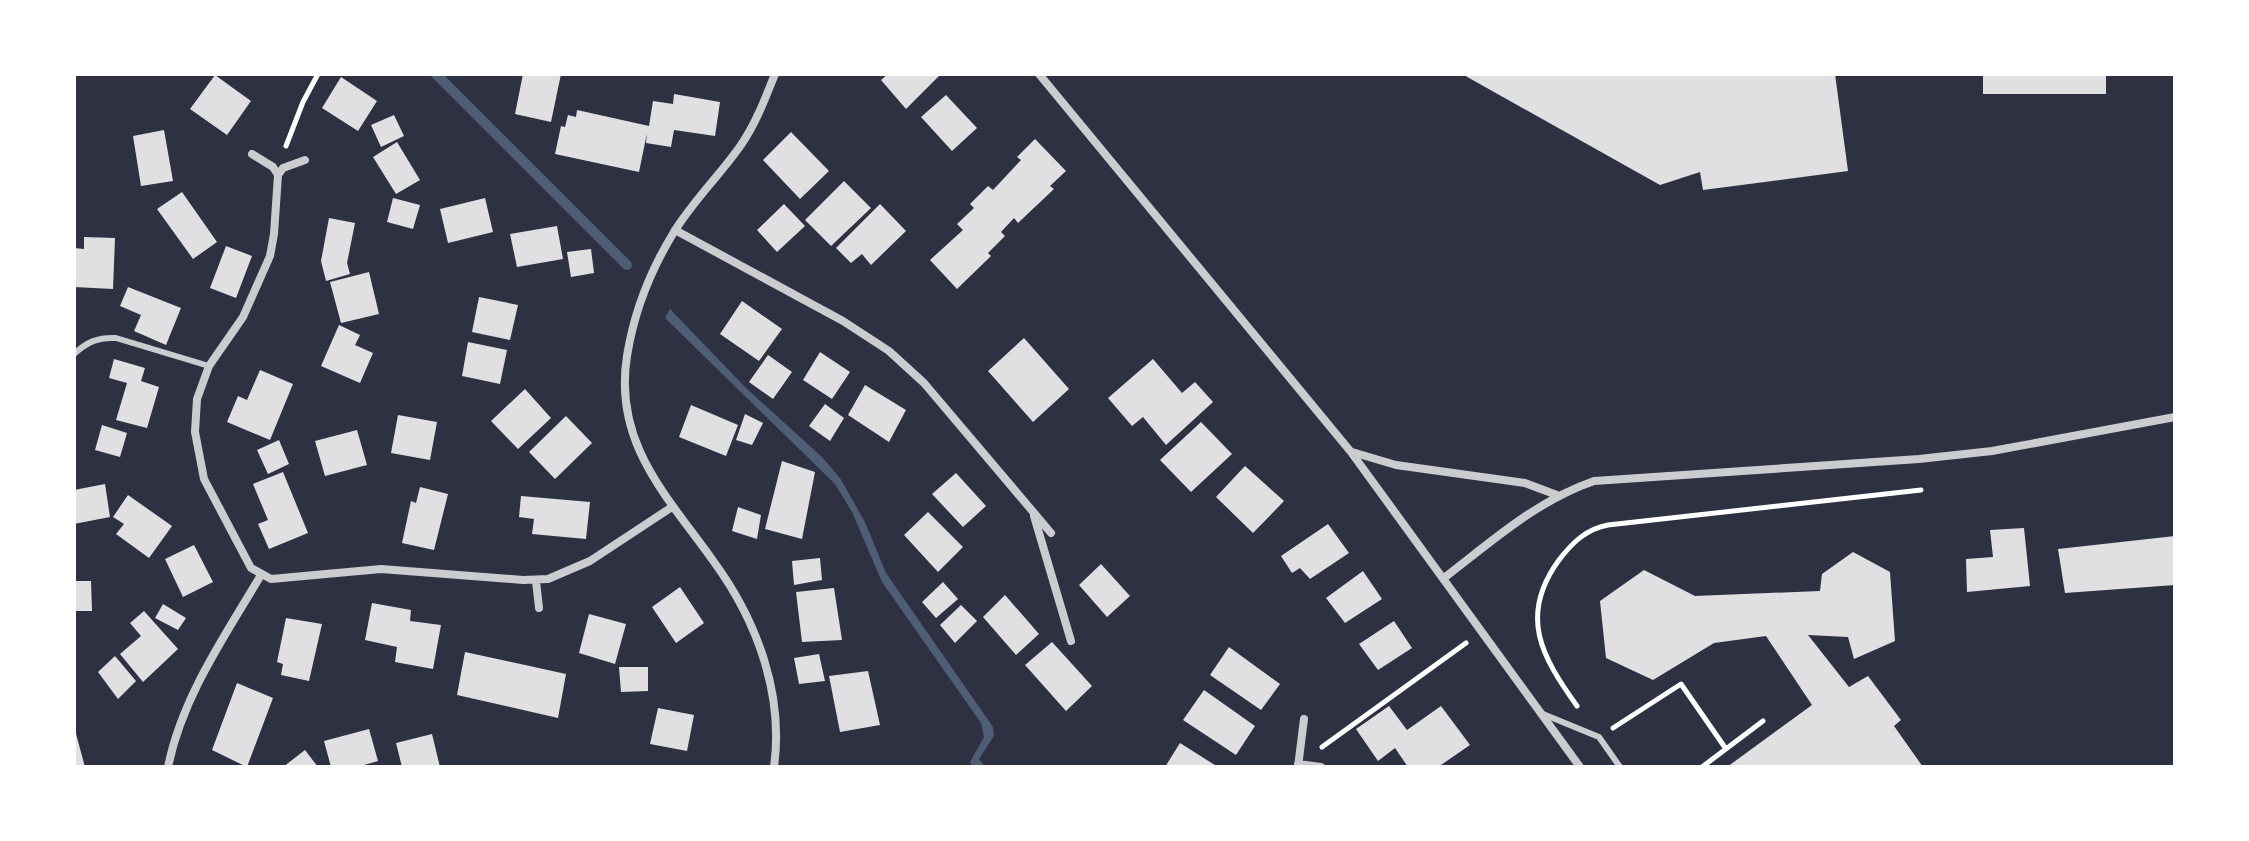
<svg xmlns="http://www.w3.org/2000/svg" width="2249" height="841" viewBox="0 0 2249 841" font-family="'Fira Sans',sans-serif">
<rect width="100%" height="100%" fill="#2d3142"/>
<!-- water -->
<path fill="#4f5d75" d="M670,309l77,80 75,68 18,21 25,44 21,51 107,154 1,9 -15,23 6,8h-12l-3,-5 14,-25 -3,-14 -99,-141 -30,-70 -17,-28 -170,-166z"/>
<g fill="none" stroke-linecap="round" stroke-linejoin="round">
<!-- stream -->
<path stroke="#4f5d75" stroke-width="10" d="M436,74l191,191"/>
</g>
<!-- building -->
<path fill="#e0e0e3" d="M523,74h38l-10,48 -36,-8z
M888,74h53l-35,35 -25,-29z
M1462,74h373l13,97 -145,19 -3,-18 -40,13z
M1983,74h123v20h-123z
M215,75l36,26 -24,34 -37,-26z
M341,77l36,24 -19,30 -36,-23z
M674,94l46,8 -5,34 -41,-6 -3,17 -25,-4 1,-10 -8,39 -84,-18 6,-28 4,1 3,-12 8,2 1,-7 72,16 4,-25 20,3z
M946,95l31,33 -25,23 -31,-34z
M394,115l10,21 -23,11 -10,-22z
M164,130l9,51 -32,5 -8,-50z
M791,132l38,39 -29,28 -37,-39z
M1035,139l31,32 -16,15 4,3 -36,34 -4,-5 -13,14 4,4 -17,17 3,3 -34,33 -27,-29 33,-30 -6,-6 17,-16 -4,-4 18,-18 5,4 28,-30 -4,-3z
M397,142l23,38 -24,14 -23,-37z
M844,181l27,27 -40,38 -26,-26z
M182,192l35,50 -24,17 -36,-50z
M393,198l27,7 -7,24 -26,-7z
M485,198l8,34 -45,11 -8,-34z
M784,204l21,22 -28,26 -20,-22z
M880,204l26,27 -35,34 -9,-11 -11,9 -15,-15z
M329,218l26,5 -8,40 3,11 -24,7 -5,-20z
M557,226l6,33 -46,8 -7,-33z
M84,237l31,1 -2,51 -39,-2v-39l10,1z
M226,246l26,10 -16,42 -26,-10z
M591,249l3,24 -23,4 -4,-25z
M369,272l10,42 -38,9 -11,-41z
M128,287l53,21 -15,37 -32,-14 7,-16 -21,-9z
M479,297l39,8 -8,35 -38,-8z
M742,301l40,28 -23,32 -39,-27z
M339,325l21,10 -5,10 18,8 -13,30 -39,-17z
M1024,338l45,51 -36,33 -45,-51z
M468,342l39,8 -7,34 -38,-8z
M820,352l30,20 -18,27 -29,-19z
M768,355l24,17 -19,27 -24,-17z
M114,359l31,9 -4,13 18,6 -12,41 -31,-8 11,-37 -18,-5z
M1153,359l29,34 13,-11 18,20 -47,43 -23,-28 -11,9 -24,-28z
M260,370l33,14 -23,56 -43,-18 11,-26 9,4z
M865,385l41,25 -17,32 -41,-27z
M525,389l26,29 -33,31 -27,-28z
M825,404l19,14 -14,23 -21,-15z
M691,405l47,20 -12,31 -47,-19z
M745,414l18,9 -11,22 -16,-5z
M398,415l39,7 -7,38 -39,-7z
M566,416l26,27 -37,36 -26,-27z
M1201,422l31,32 -41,38 -31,-32z
M102,425l25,8 -7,24 -25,-7z
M357,430l10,35 -42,11 -10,-35z
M279,440l10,24 -21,10 -11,-24z
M782,461l33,11 -13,67 -37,-10z
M1245,466l39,35 -31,32 -37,-36z
M283,472l25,61 -39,16 -11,-25 10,-4 -15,-36z
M956,473l30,33 -23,21 -31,-33z
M105,484l5,33 -36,7v-34z
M420,487l28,7 -14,56 -32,-7 9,-42 5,2z
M128,495l44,31 -23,32 -33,-24 8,-10 -11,-7z
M521,496l69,6 -4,37 -54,-5 2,-15 -15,-2z
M738,507l23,8 -4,24 -25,-8z
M928,512l35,35 -25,25 -34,-37z
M1328,524l21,29 -39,26 -10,-11 -8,5 -11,-17z
M2024,528l6,58 -63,6 -1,-33 27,-2 -3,-27z
M2175,536v49l-110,8 -7,-44z
M194,545l19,37 -30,15 -18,-38z
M1853,552l37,20 5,69 -41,18 -6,-22 -40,-2 41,52 19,-11 33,44 -7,6 29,41h-196l85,-62 -46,-69 -52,7 -61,37 -47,-22 -6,-57 44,-31 51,26 125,-5 2,-17z
M820,558l2,22 -28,5 -2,-24z
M1101,564l29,32 -23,21 -28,-32z
M1363,571l19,28 -37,24 -19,-25z
M74,581h17l1,30h-18z
M943,582l15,17 -22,19 -14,-16z
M680,587l24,36 -28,20 -24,-36z
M834,588l8,52 -40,2 -6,-50z
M1005,595l34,39 -23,21 -33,-38z
M372,603l39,7 -1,11 31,4 -8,44 -38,-7 2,-15 -32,-7z
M163,604l23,14 -8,12 -23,-12z
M961,605l16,16 -22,22 -15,-18z
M144,611l34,38 -35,33 -23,-28 21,-18 -11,-13z
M589,614l37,10 -11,40 -36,-11z
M286,618l36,6 -13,57 -28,-6 2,-11 -6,-2z
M1394,621l18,27 -34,22 -19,-26z
M1052,642l40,44 -26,25 -41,-46z
M1229,647l51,37 -19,26 -51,-35z
M465,652l101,22 -8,44 -101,-23z
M819,654l6,27 -26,3 -5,-26z
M115,656l21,25 -18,18 -20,-27z
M619,667h29v24l-27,1z
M868,671l12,54 -40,7 -11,-56z
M237,683l36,15 -26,69 -35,-17z
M1204,690l51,36 -19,29 -53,-35z
M1389,706l18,24 34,-24 29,39 -32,22h-30l-13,-19 -17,13 -22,-32z
M658,708l36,7 -7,36 -37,-7z
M369,729l9,32 -21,6h-26l-7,-26z
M75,730l10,37h-11z
M432,734l8,33h-38l-6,-24z
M1180,743l38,24h-53z
M305,750l13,17h-35z"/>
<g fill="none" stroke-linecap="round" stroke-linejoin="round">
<!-- path -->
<path stroke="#fff" stroke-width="5" d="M286,146l17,-44 15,-28
M1577,706c-35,-49 -59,-90 -18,-146 13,-17 27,-31 49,-35l313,-35
M1613,728l68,-44 45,65
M1322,747l144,-104
M1702,767l61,-46"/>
<!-- service -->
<path stroke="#caccd0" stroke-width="6" d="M74,354c13,-12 24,-17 42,-16l93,28
M1543,714l56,23 21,30"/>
<!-- minor -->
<path stroke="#caccd0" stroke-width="8" d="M1039,74l312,378 229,315
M252,154l21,13 5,8 -4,59 -4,22 -27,61 -34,49 -12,33 -2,33 9,47 47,89 20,11 110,-10 142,11 25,-1 42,-18 82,-54
M278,175l5,-7 22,-8
M675,230l168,91 46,30 35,32 127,150
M1352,452l44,13 129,18 32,12
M1034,516l37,125
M1444,578c47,-36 92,-77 150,-97l325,-22 73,-8 183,-34
M536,581l3,27
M1298,764l23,3
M168,767c14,-70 57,-131 93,-192
M774,767c10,-73 -17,-146 -60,-205 -46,-65 -101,-118 -87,-206 7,-44 23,-85 47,-124 19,-31 46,-57 67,-87 15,-22 24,-46 34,-71
M1298,767l6,-48"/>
</g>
<!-- border -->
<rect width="2249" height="841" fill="none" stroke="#ffffff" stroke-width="152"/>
</svg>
